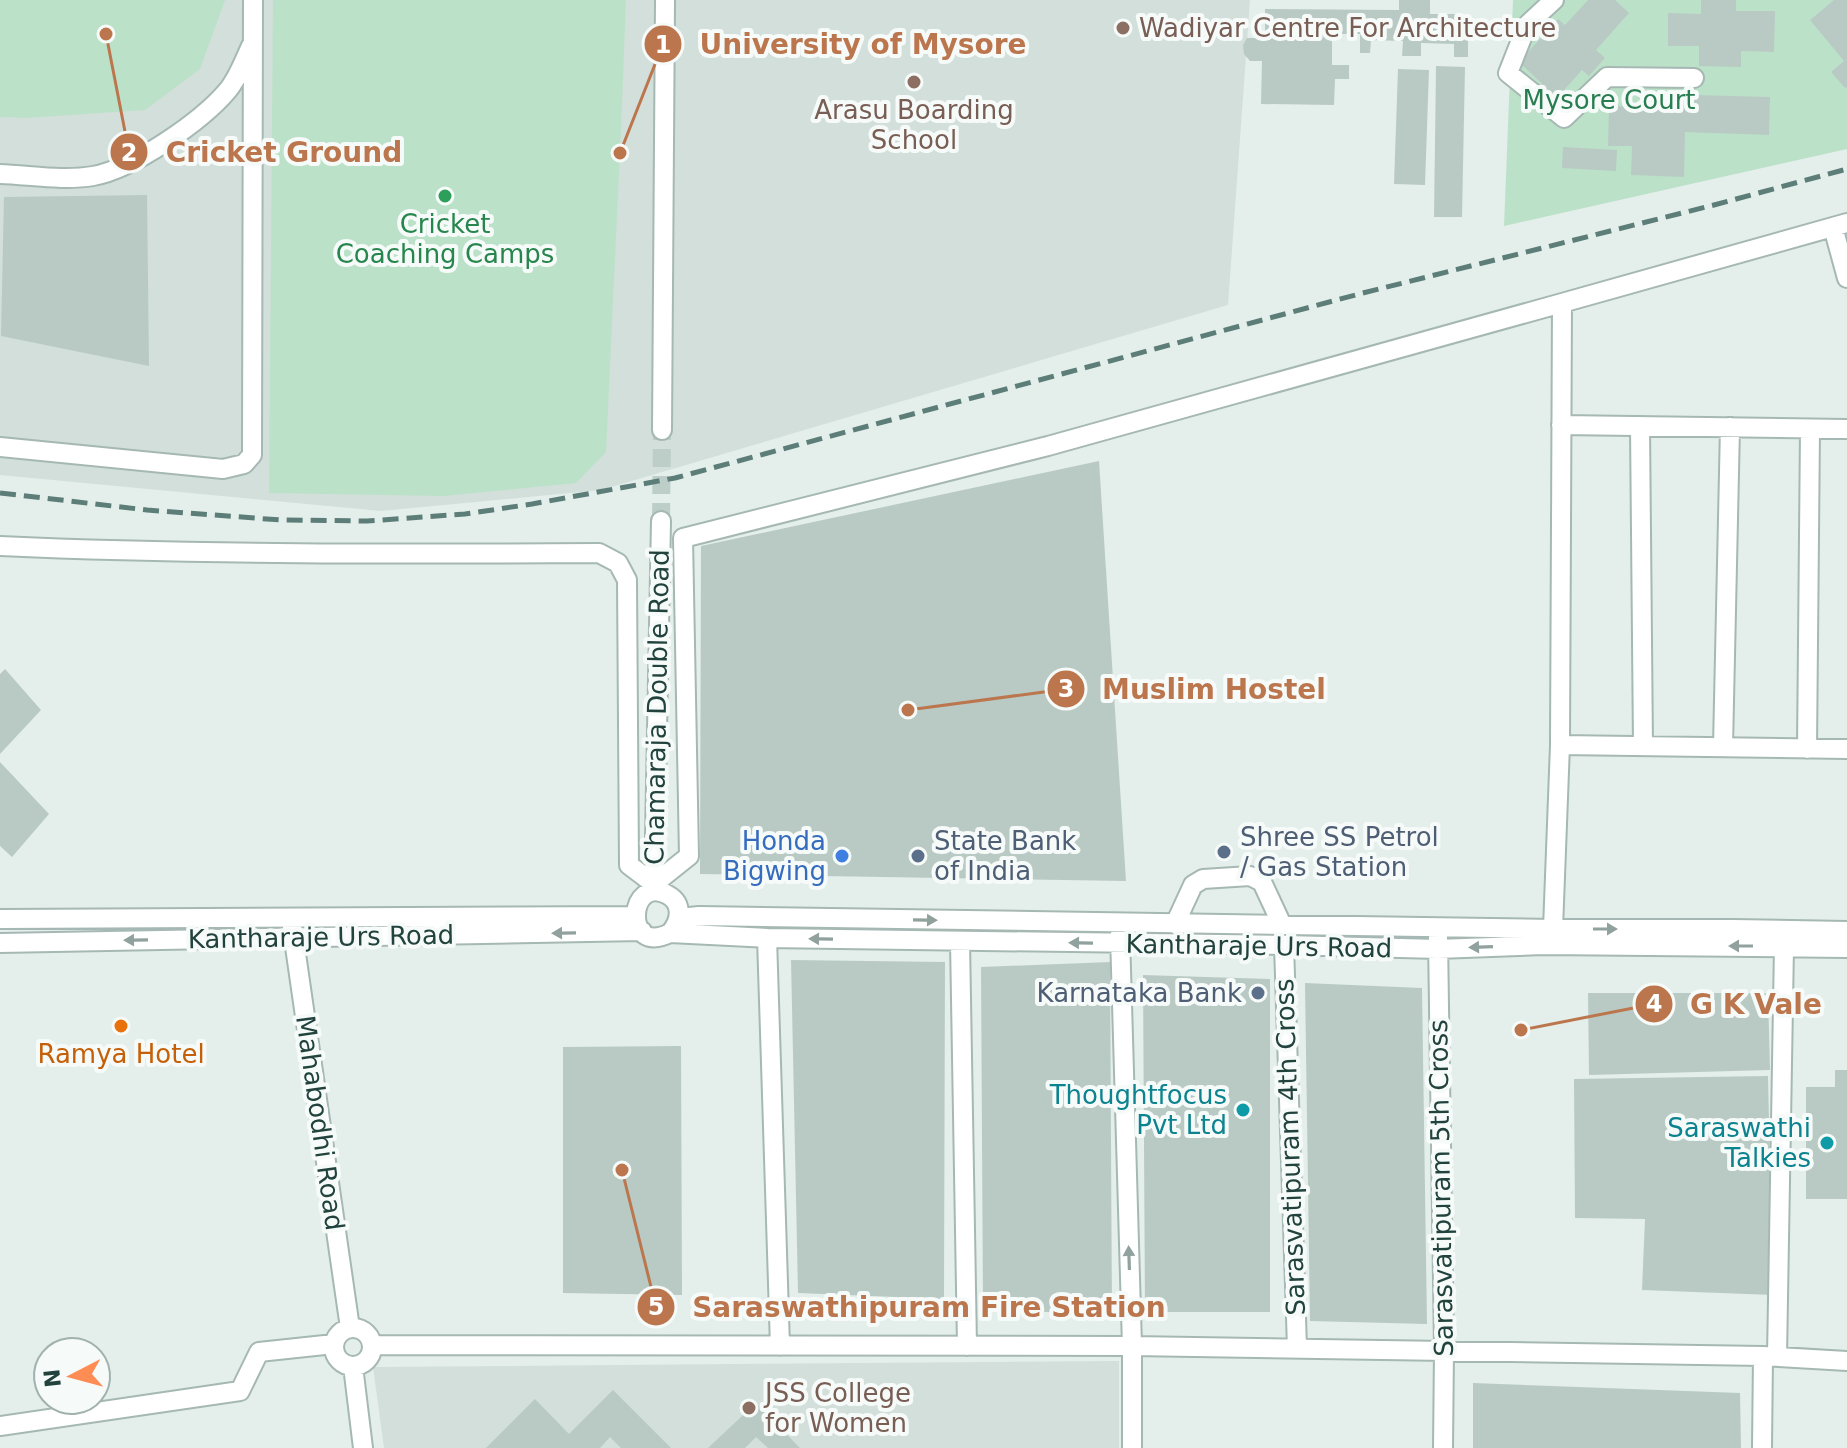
<svg xmlns="http://www.w3.org/2000/svg" width="1847" height="1448" viewBox="0 0 1847 1448" font-family="'DejaVu Sans',sans-serif">
<rect width="100%" height="100%" fill="#e4efeb"/>
<!-- built -->
<path fill="#d2dfda" d="M0,0h1250l-22,305 -627,185 -220,21 -381,-36z
M1119,1361v87h-735l-11,-81z"/>
<!-- green -->
<path fill="#bce1c9" d="M0,0h225l-25,69 -55,41 -119,8 -26,-1z
M273,0h353l-5,129 -15,323 -30,31 -133,13 -174,-3z
M1513,0h334v149l-343,77z"/>
<!-- building -->
<path fill="#b9cac4" d="M1399,0h31v14h38v43h-14v-13l-33,-1v13h-19l1,-15 -32,-1 -1,13h-10v-19h-28v31h17v14h-14l-1,26 -73,-1 1,-43h-12l-6,-7 -1,-9 4,-7h18v-29l134,1z
M1588,0h27l14,13 -33,37 9,8 -16,18 -7,-6 -25,28 -38,-36 39,-43 7,6z
M1701,0h35v11h39l-1,41 -33,-1v16l-42,-1v-20h-31v-33l33,1z
M1834,0h13v87l-2,1 -14,-16 13,-11 -34,-41z
M1436,66l29,1 -3,150h-28z
M1398,69l31,1 -4,115 -31,-1z
M1658,94l112,3 -1,38 -84,-3 -1,45 -53,-2 1,-29h-24l1,-40 49,1z
M1563,147l54,3 -1,21 -54,-3z
M147,195l2,171 -148,-30 3,-139z
M1099,461l27,420 -426,-7 1,-328z
M5,669l36,41 -41,44v-80z
M0,762l49,52 -37,43 -12,-11z
M791,960l154,2 -1,337 -146,-6z
M1110,962l2,353 -129,-6 -2,-342z
M1143,975l127,4v333h-125z
M1305,983l117,5 5,336 -117,-3z
M1588,993h180l2,77 -181,5z
M681,1046l1,249 -119,-2v-246z
M1835,1070h12v129h-41v-112h29z
M1768,1076l5,219 -131,-5 3,-71 -70,-1 -1,-139z
M1473,1383l267,10 1,55h-268z
M613,1390l58,58h-50l-11,-11 -10,11h-114l49,-49 34,35z
M756,1403l44,45h-32l-12,-11 -11,11h-37z"/>
<g fill="none" stroke-linecap="round" stroke-linejoin="round">
<!-- minor-tunnel -->
<path stroke="#bdcdc8" stroke-width="18" stroke-dasharray="18 9" stroke-linecap="butt" d="M661,521l1,-91"/>
<defs>
<path id="minor" d="M1554,0l-27,25 -19,48 56,45 43,-41 87,1
M0,174c30,1 63,7 93,2 40,-7 109,-55 135,-86 10,-12 16,-29 23,-44
M1833,227l14,51
M1561,425l286,4
M1640,426l3,320
M662,430l3,-430
M0,447l223,22 21,-5 8,-9 1,-455
M0,546c199,9 399,8 599,7l19,10 9,17 2,285 25,19 35,-28 -6,-318 365,-92 514,-143
M1560,745l287,4
M1723,747l7,-320
M1807,749l3,-320
M654,890l7,-369
M679,918l20,-2 854,13h180l114,2
M0,919l635,-3
M1175,924l18,-39 10,-6 47,-3 12,6 20,43
M292,926l58,402
M1553,929l7,-184 2,-442 285,-80
M670,933c10,-11 14,-29 -2,-38 -40,-22 -46,62 2,38l97,5 517,7 154,4 106,-4 303,3
M1120,935l12,411v102
M767,938l13,408
M1438,938l6,412 -1,98
M960,941l7,405
M0,943l642,-12
M1284,945l13,403
M334 1347a19 19 0 1 1 38 0a19 19 0 1 1-38 0Z
M372,1345l760,1 631,10 84,5
M1777,1357l7,-411
M353,1366l10,82
M0,1426l240,-35 19,-39 75,-8
M1762,1448l1,-92"/>
</defs>
<!-- minor casing -->
<use href="#minor" stroke="#a6b8b3" stroke-width="22"/>
<!-- minor -->
<use href="#minor" stroke="#fff" stroke-width="18"/>
<!-- rail -->
<path stroke="#5d7e78" stroke-width="5" stroke-dasharray="16 8" stroke-linecap="butt" d="M0,493l147,17 134,10 86,1 98,-7 67,-10 143,-26 684,-184 355,-89 133,-36"/>
</g>
<!-- one-way arrows -->
<defs><path id="oneway-solid" d="M-6-.8H1V-3.2L6.5 0L1 3.2V.8H-6Z" transform="scale(2)"/></defs>
<g fill="#90a19e">
<use href="#oneway-solid" transform="translate(925 920) rotate(1)"/>
<use href="#oneway-solid" transform="translate(1605 929)"/>
<use href="#oneway-solid" transform="translate(564 933) rotate(179)"/>
<use href="#oneway-solid" transform="translate(821 939) rotate(-179)"/>
<use href="#oneway-solid" transform="translate(136 940) rotate(179)"/>
<use href="#oneway-solid" transform="translate(1081 943) rotate(-179)"/>
<use href="#oneway-solid" transform="translate(1741 946) rotate(-180)"/>
<use href="#oneway-solid" transform="translate(1481 947) rotate(178)"/>
<use href="#oneway-solid" transform="translate(1129 1258) rotate(-92)"/>
</g>
<!-- markers -->
<g fill="#8d6e63" stroke="#f6fbf9" stroke-width="3">
<circle cx="1123" cy="28" r="8"/>
<circle cx="914" cy="82" r="8"/>
<circle cx="749" cy="1408" r="8"/>
</g>
<circle fill="#2e9e5b" stroke="#f6fbf9" stroke-width="3" cx="445" cy="196" r="8"/>
<g fill="#5c6f8a" stroke="#f6fbf9" stroke-width="3">
<circle cx="1224" cy="852" r="8"/>
<circle cx="918" cy="856" r="8"/>
<circle cx="1258" cy="993" r="8"/>
</g>
<circle fill="#3f7fe0" stroke="#f6fbf9" stroke-width="3" cx="842" cy="856" r="8"/>
<circle fill="#e8710a" stroke="#f6fbf9" stroke-width="3" cx="121" cy="1026" r="8"/>
<g fill="#0f9aa8" stroke="#f6fbf9" stroke-width="3">
<circle cx="1243" cy="1110" r="8"/>
<circle cx="1827" cy="1143" r="8"/>
</g>
<g text-anchor="middle" stroke-width="8" stroke-linejoin="round" paint-order="stroke">
<!-- education labels -->
<g font-size="26" fill="#785e54" stroke="#f6fbf9" text-anchor="start">
<text x="1139" y="37">Wadiyar Centre For Architecture</text>
<text x="914" y="119" text-anchor="middle">Arasu Boarding<tspan x="914" dy="30">School</tspan></text>
<text x="765" y="1402">JSS College<tspan x="765" dy="30">for Women</tspan></text>
</g>
<!-- park labels -->
<g font-size="26" fill="#287d50" stroke="#f6fbf9">
<text x="1609" y="109">Mysore Court</text>
</g>
<!-- leisure labels -->
<g font-size="26" fill="#27864d" stroke="#f6fbf9">
<text x="445" y="233">Cricket<tspan x="445" dy="30">Coaching Camps</tspan></text>
</g>
<!-- street labels -->
<g font-size="26" fill="#22433d" stroke="#f6fbf9">
<text transform="translate(657 707) rotate(-89)" y="9">Chamaraja Double Road</text>
<text transform="translate(321 937) rotate(-1)" y="9">Kantharaje Urs Road</text>
<text transform="translate(1259 946) rotate(1)" y="9">Kantharaje Urs Road</text>
<text transform="translate(320 1123) rotate(82)" y="9">Mahabodhi Road</text>
<text transform="translate(1290 1147) rotate(-92)" y="9">Sarasvatipuram 4th Cross</text>
<text transform="translate(1441 1188) rotate(-91)" y="9">Sarasvatipuram 5th Cross</text>
</g>
<!-- service labels -->
<g font-size="26" fill="#4e5e75" stroke="#f6fbf9" text-anchor="start">
<text x="1240" y="846">Shree SS Petrol<tspan x="1240" dy="30">/ Gas Station</tspan></text>
<text x="934" y="850">State Bank<tspan x="934" dy="30">of India</tspan></text>
<text x="1242" y="1002" text-anchor="end">Karnataka Bank</text>
</g>
<!-- shop labels -->
<g font-size="26" fill="#366cbe" stroke="#f6fbf9" text-anchor="end">
<text x="826" y="850">Honda<tspan x="826" dy="30">Bigwing</tspan></text>
</g>
<!-- food labels -->
<g font-size="26" fill="#c56008" stroke="#f6fbf9">
<text x="121" y="1063">Ramya Hotel</text>
</g>
<!-- culture labels -->
<g font-size="26" fill="#0d838f" stroke="#f6fbf9" text-anchor="end">
<text x="1227" y="1104">Thoughtfocus<tspan x="1227" dy="30">Pvt Ltd</tspan></text>
<text x="1811" y="1137">Saraswathi<tspan x="1811" dy="30">Talkies</tspan></text>
</g>
</g>
<!-- callouts -->
<path fill="none" stroke="#bb764e" stroke-width="3" d="M620 153L663 44M106 34L129 152M908 710L1066 689M1521 1030L1654 1004M622 1170L656 1307"/>
<g fill="#bb764e" stroke="#f6fbf9" stroke-width="3">
<circle cx="620" cy="153" r="8"/>
<circle cx="106" cy="34" r="8"/>
<circle cx="908" cy="710" r="8"/>
<circle cx="1521" cy="1030" r="8"/>
<circle cx="622" cy="1170" r="8"/>
<circle cx="663" cy="44" r="20"/>
<circle cx="129" cy="152" r="20"/>
<circle cx="1066" cy="689" r="20"/>
<circle cx="1654" cy="1004" r="20"/>
<circle cx="656" cy="1307" r="20"/>
</g>
<g font-size="24" text-anchor="middle" font-weight="bold" fill="#fff">
<text x="663" y="53">1</text>
<text x="129" y="161">2</text>
<text x="1066" y="697">3</text>
<text x="1654" y="1012">4</text>
<text x="656" y="1315">5</text>
</g>
<g font-size="28" text-anchor="middle" font-weight="bold" fill="#bb764e" stroke="#f6fbf9" stroke-width="8" stroke-linejoin="round" paint-order="stroke">
<text x="863" y="54">University of Mysore</text>
<text x="284" y="162">Cricket Ground</text>
<text x="1214" y="699">Muslim Hostel</text>
<text x="1756" y="1014">G K Vale</text>
<text x="929" y="1317">Saraswathipuram Fire Station</text>
</g>
<!-- north arrow -->
<g transform="translate(72 1376) rotate(264)"><circle r="38" fill="#f6fbf9" stroke="#a1b1ae" stroke-width="2"/>
<path d="M0-6L14 30L0 20L-14 30Z" fill="#fd8c55"/>
<text y="-12" font-size="22" font-weight="bold" text-anchor="middle" fill="#22433d">N</text>
</g>
</svg>
